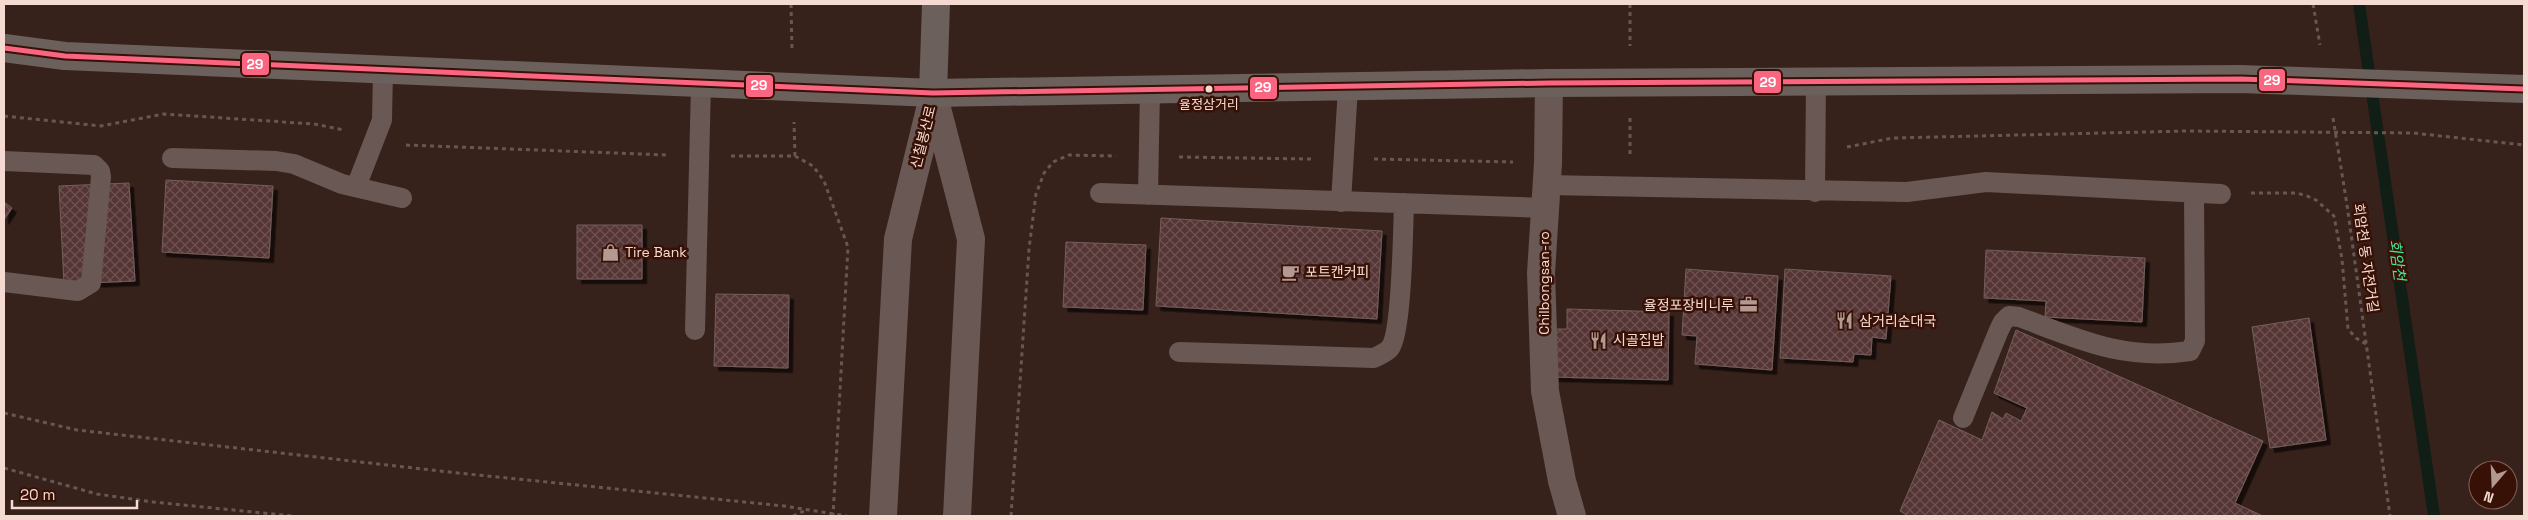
<svg xmlns="http://www.w3.org/2000/svg" width="2528" height="520" viewBox="0 0 2528 520" font-family="'Space Grotesk','Noto Sans KR',sans-serif">
<defs>
<pattern id="building-cross-hatch" width="8" height="8" patternUnits="userSpaceOnUse" patternTransform="scale(1.25)"><rect width="8" height="8" fill="#553535"/><path d="M0 0l8 8M0 8l8-8" fill="none" stroke="#6e5251"/></pattern>
<filter id="shadow"><feDropShadow dx="4.5" dy="4.5" stdDeviation="0" flood-color="#0009"/></filter>
</defs>
<rect width="100%" height="100%" fill="#37211b"/>
<g fill="none" stroke-linecap="round" stroke-linejoin="round">
<!-- stream -->
<path stroke="#111e15" stroke-width="12" d="M2359,4l75,512"/>
</g>
<!-- building -->
<path fill="url(#building-cross-hatch)" stroke="#735f5c" filter="url(#shadow)" d="M166,180l107,6 -4,72 -107,-6z
M129,183l6,98 -71,3 -5,-98z
M4,202l8,6 -8,12z
M1161,218l221,13 -5,88 -221,-13z
M577,225h65v54h-65z
M1066,242l80,3 -3,65 -80,-3z
M1986,250l159,8 -3,64 -97,-5 1,-16 -62,-3z
M1686,269l92,7 -6,94 -77,-6 2,-28 -15,-1z
M1785,269l106,7 -5,63 -14,-2 -1,18 -17,-1 -1,8 -73,-4z
M716,294l73,1 -1,73 -74,-2z
M1567,309l102,3 -1,68 -118,-3 1,-48h16z
M2309,318l17,122 -56,8 -18,-121z
M2016,330l247,111 -28,62 28,13h-355l-8,-5 39,-91 43,20 10,-28 11,7 3,-6 15,8 6,-13 -33,-15z"/>
<g fill="none" stroke-linecap="round" stroke-linejoin="round">
<!-- path -->
<path stroke="#675753" stroke-width="3" stroke-dasharray="4 4" stroke-linecap="butt" d="M791,4l1,47
M1630,4v42
M2313,4l7,41
M4,116l97,10 63,-12 150,10 30,6
M2333,118l14,87 43,311
M406,145l261,10
M1847,147l46,-9 294,-7 226,2 111,12
M1630,154v-36
M731,156h64l-1,-34
M795,156l18,10 11,15 24,66 -15,269
M1179,157l132,2
M1374,159l139,3
M2251,193h46l10,3 9,4 18,16 8,43 6,70 8,9 10,6
M4,413l73,17 381,43 326,33 63,10
M4,468l93,26 56,8 140,14
M793,516l11,-5
M1011,516l18,-267 7,-55 8,-21 9,-11 16,-7 47,1"/>
<!-- service -->
<path stroke="#695854" stroke-width="20" d="M172,158l104,3 18,3 48,20 60,14
M4,161l90,4 6,6 1,6 -10,106 -13,8 -74,-9
M1547,185l360,7 79,-10 235,12
M356,187l26,-67 1,-50
M1815,192l1,-110
M1100,193l445,15
M1148,195l2,-105
M1341,202l7,-115
M695,330l6,-246
M1179,352l195,6c5,-3 12,-5 16,-10 12,-15 13,-119 14,-145
M1963,418l36,-88 4,-8 6,-6 10,1c59,22 105,44 171,34l5,-10 -1,-148"/>
<!-- minor -->
<path stroke="#695854" stroke-width="28" d="M1549,83l-1,80 -7,110 4,118 17,90 10,35"/>
<!-- tertiary -->
<path stroke="#695854" stroke-width="28" d="M933,93l38,146 -14,277
M883,516l15,-277 35,-142"/>
<!-- secondary -->
<path stroke="#6b605c" stroke-width="28" d="M4,48l61,8 868,37 616,-10 692,-4 283,10
M933,93l3,-89"/>
<defs>
<path id="bus-1" d="M4,48l61,8 868,37 616,-10 692,-4 283,10"/>
</defs>
<!-- bus-1 casing -->
<use href="#bus-1" stroke="#381106" stroke-width="9"/>
<!-- bus-1 -->
<use href="#bus-1" stroke="#fa6682" stroke-width="5"/>
</g>
<!-- icons -->
<defs>
<symbol id="shop-bare" viewBox="-9 -9 18 18"><path d="M-5-2.5h2.3a2.7 3.5 0 0 1 5.4 0H5L5.5 6h-11ZM-1.5-2.5h3a1.5 2.3 0 0 0-3 0Z" fill="#b29991" stroke="#381106" stroke-width="2.5" paint-order="stroke"/></symbol>
<symbol id="cafe-bare" viewBox="-9 -9 18 18"><path d="M-5.5-4.5H6V0H3Q3 3.5 0 3.5H-2.5Q-5.5 3.5-5.5 0ZM3-3.2v2h1.7v-2ZM-6 4.5H4V6H-6Z" fill="#b29991" stroke="#381106" stroke-width="2.5" paint-order="stroke"/></symbol>
<symbol id="office-bare" viewBox="-9 -9 18 18"><path d="M-6-3h4V-5.5h4V-3h4V5H-6ZM-1-4.5V-3h2v-1.5ZM-6 0V1H6V0Z" fill="#b29991" stroke="#381106" stroke-width="2.5" paint-order="stroke"/></symbol>
<symbol id="restaurant-bare" viewBox="-9 -9 18 18"><path d="M-5-6h1v4h1v-4h1v4h1v-4h1v5L-1.5 .5V6h-2V.5L-5-1ZM5-6V6H3V1.5H1.5Q1.5-4 5-6Z" fill="#b29991" stroke="#381106" stroke-width="2.5" paint-order="stroke"/></symbol>
</defs>
<g fill-rule="evenodd">
<use href="#shop-bare" x="598" y="240" width="25" height="25"/>
<use href="#cafe-bare" x="1278" y="260" width="25" height="25"/>
<use href="#office-bare" x="1736" y="292" width="25" height="25"/>
<use href="#restaurant-bare" x="1832" y="308" width="25" height="25"/>
<use href="#restaurant-bare" x="1586" y="328" width="25" height="25"/>
</g>
<!-- markers -->
<circle fill="#f5dad1" stroke="#381106" stroke-width="2" cx="1209" cy="89" r="4.5"/>
<g text-anchor="middle" stroke-width="5" stroke-linejoin="round" paint-order="stroke">
<!-- bus labels -->
<g font-size="13" fill="#f5dad1" stroke="#381106">
<text x="1209" y="109">율정삼거리</text>
</g>
<!-- street labels -->
<g font-size="14" fill="#f5dad1" stroke="#381106">
<text transform="translate(923 137) rotate(-76)" y="5">신칠봉산로</text>
<text transform="translate(2366 258) rotate(82)" y="5">회암천 동 자전거길</text>
<text transform="translate(1544 283) rotate(-90)" y="5">Chilbongsan-ro</text>
</g>
<!-- poi labels -->
<g font-size="14" fill="#f5dad1" stroke="#381106" text-anchor="start">
<text x="625" y="257">Tire Bank</text>
<text x="1305" y="277">포트캔커피</text>
<text x="1734" y="310" text-anchor="end">율정포장비니루</text>
<text x="1859" y="326">삼거리순대국</text>
<text x="1613" y="345">시골집밥</text>
</g>
<!-- water labels -->
<g font-size="15" font-style="italic" fill="#40eb9b" stroke="#381106">
<text transform="translate(2397 260) rotate(82)" y="5">회암천</text>
</g>
</g>
<g stroke="#381106" stroke-width="2">
<rect x="241" y="52" width="29" height="24" rx="5" fill="#fa6682"/>
<rect x="2258" y="68" width="28" height="24" rx="5" fill="#fa6682"/>
<rect x="1753" y="70" width="29" height="24" rx="5" fill="#fa6682"/>
<rect x="745" y="74" width="29" height="24" rx="5" fill="#fa6682"/>
<rect x="1249" y="76" width="29" height="24" rx="5" fill="#fa6682"/>
</g>
<g font-size="14" text-anchor="middle" font-weight="bold" fill="#fff">
<text x="255" y="69">29</text>
<text x="2272" y="85">29</text>
<text x="1768" y="87">29</text>
<text x="759" y="90">29</text>
<text x="1263" y="92">29</text>
</g>
<!-- border -->
<rect width="2528" height="520" fill="none" stroke="#f5dad1" stroke-width="10"/>
<!-- north arrow -->
<g transform="translate(2493 485) rotate(199)"><circle r="24" fill="#381106" stroke="#846157"/>
<path d="M0-4L9 19L0 12L-9 19Z" fill="#b29991"/>
<text y="-8" font-size="14" font-weight="bold" text-anchor="middle" fill="#f5dad1">N</text>
</g>
<!-- scale -->
<path d="M12 500v8h125v-8" fill="none" stroke="#f5dad1" stroke-width="2.5"/>
<text x="20" y="500" font-size="15" fill="#f5dad1" stroke="#381106" stroke-width="4" paint-order="stroke">20 m</text>
</svg>
